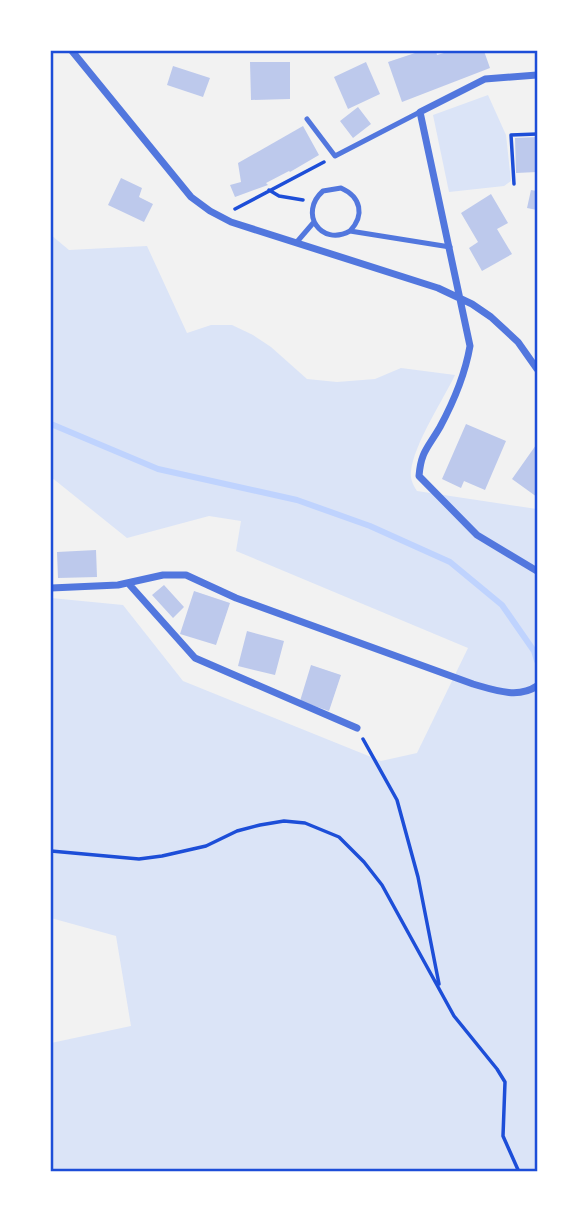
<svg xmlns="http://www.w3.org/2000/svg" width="588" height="1223" viewBox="0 0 588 1223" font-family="'Asap Condensed',sans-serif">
<rect width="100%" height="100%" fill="#f2f2f2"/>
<!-- green -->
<path fill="#dbe4f7" d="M488,95l18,40 5,46 -7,5 -55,6 -16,-77z
M51,235l18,15 78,-4 40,87 24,-8h21l21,10 18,12 36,32 30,3 38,-3 26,-11 54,7c-12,25 -41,69 -44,96 -1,8 2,14 6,20l120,18v663h-486v-129l80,-17 -15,-90 -65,-18v-320l72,7 60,76 198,80 36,-8 51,-105 -232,-97 5,-30 -32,-5 -82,22 -76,-61z"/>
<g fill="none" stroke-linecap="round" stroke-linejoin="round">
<!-- stream -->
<path stroke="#bfd3fe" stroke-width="6" d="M51,424l107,45 139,31 73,26 80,36 52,43 32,46 3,10"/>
</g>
<!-- building -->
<path fill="#bdc9ec" d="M421,51h15l1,4 7,-2 -1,-2h41l6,17 -88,34 -14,-40z
M250,62h40v37l-39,1z
M366,62l14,32 -32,15 -14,-32z
M173,66l37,12 -7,19 -36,-12z
M358,107l13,17 -18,14 -13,-17z
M303,126l16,29 -29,17 -1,-1 -23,12 2,2 -33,12 -5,-12 11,-3 -3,-19z
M537,137v35l-21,1 -1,-35z
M121,178l21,10 -3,9 14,7 -9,18 -36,-17z
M531,190l6,1v19l-10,-2z
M491,194l17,29 -11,6 15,25 -30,17 -13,-23 9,-6 -17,-29z
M466,424l40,17 -21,49 -21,-9 -3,7 -19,-9z
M536,445l1,1v51l-25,-18z
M96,550l1,27 -39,1 -1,-26z
M164,585l20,22 -11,11 -21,-23z
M194,591l36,12 -14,42 -36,-11z
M247,631l37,10 -9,34 -37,-9z
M311,665l30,10 -12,36 -29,-10z"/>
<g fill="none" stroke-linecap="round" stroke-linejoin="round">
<!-- path -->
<path stroke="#1d4ed8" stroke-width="3.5" d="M514,184l-3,-49 26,-1
M269,190l10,6 24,4
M235,209l89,-47
M363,739l34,61 21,77 21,107
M51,851l88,8 23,-3 44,-10 31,-15 23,-6 24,-4 21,2 34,14 25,25 18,23 72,131 43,53 8,13 -2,54 16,36"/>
<!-- service -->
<path stroke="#5277de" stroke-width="5" d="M307,119l28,37 85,-44
M350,231c15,-16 11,-34 -9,-43l-18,3c-25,22 -2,56 27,40l100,16
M296,243l18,-21"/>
<!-- minor -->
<path stroke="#5277de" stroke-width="7" d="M72,51l119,146 19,14 21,11 207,66 34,16 19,13 27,25 19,27
M537,75l-52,4 -65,33 50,234c-5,29 -16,55 -30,81 -12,21 -19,24 -21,49l58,59 60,36
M128,583l67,75 162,70
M51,588l67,-3 45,-10h23l50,23 237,86c21,6 45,15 64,2"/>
</g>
<!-- border -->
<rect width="588" height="1223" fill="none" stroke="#ffffff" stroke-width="105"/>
<rect x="52" y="52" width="484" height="1118" fill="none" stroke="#1d4ed8" stroke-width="2.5"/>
</svg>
